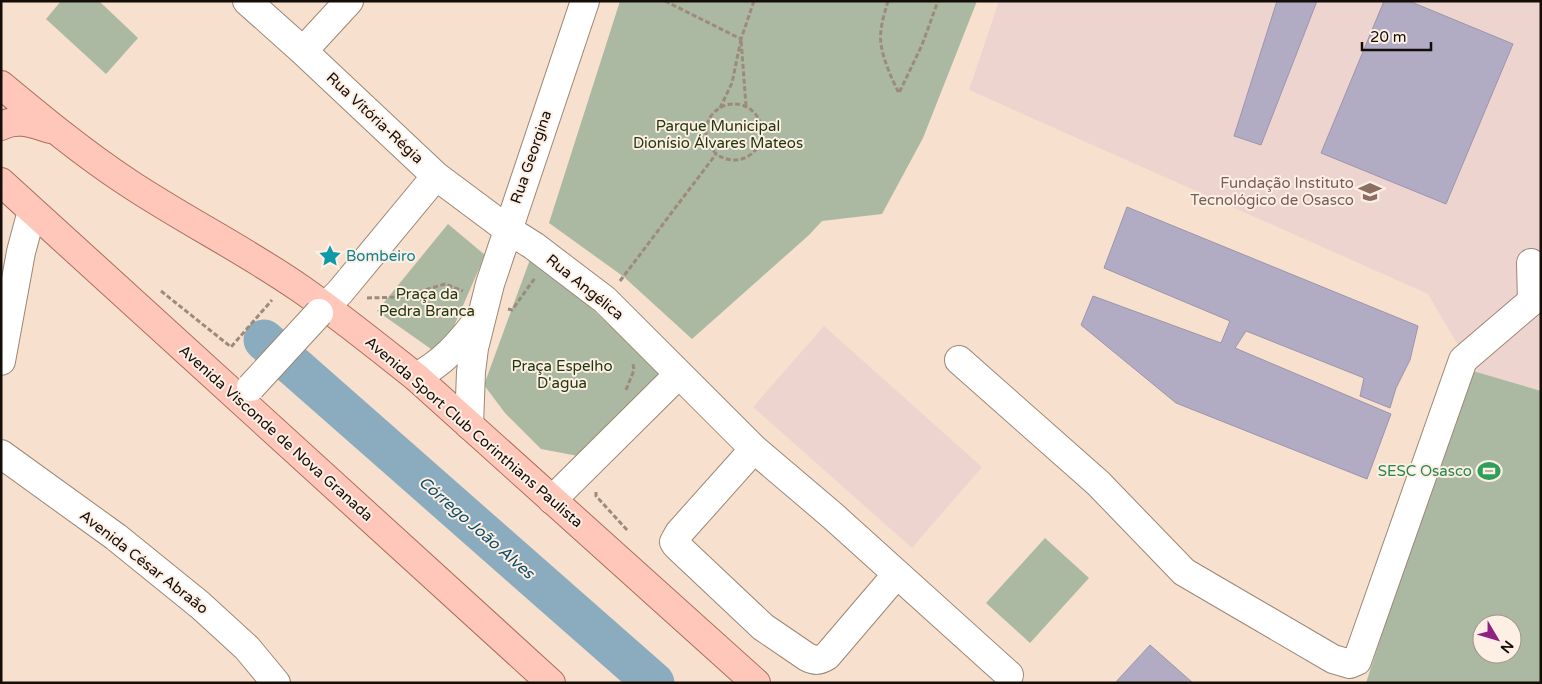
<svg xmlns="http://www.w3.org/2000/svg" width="1542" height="684" viewBox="0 0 1542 684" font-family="'Varela Round',sans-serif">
<rect width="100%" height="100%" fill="#f7e0cd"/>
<!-- education -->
<path fill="#eed4cf" d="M999,1h542v390l-68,-20 -45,-77 -459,-204z
M824,326l158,141 -70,81 -159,-141z"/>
<!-- green -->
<path fill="#abb9a2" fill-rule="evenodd" d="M61,1h38l39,37 -32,36 -60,-55z
M620,1h357l-54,137 -41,76 -60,7 -13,14 -117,104 -68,-62 -75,-54z
M448,224l37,31 -44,101 -64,-45z
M532,254l129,118 -83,84 -37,-7 -36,-36 -21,-28z
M1473,371l68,20v292h-175l43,-132zM1482,624h30v30h-30z
M1045,538l44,40 -59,65 -44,-40z"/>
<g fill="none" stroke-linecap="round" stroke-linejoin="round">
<!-- river -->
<path stroke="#8aacbe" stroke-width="41" d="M264,340l390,343"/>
</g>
<!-- building -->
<path fill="#b1abc4" stroke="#9b95ad" d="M1277,1h40l-56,144 -27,-9z
M1384,1h25l104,43 -67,160 -125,-51z
M1127,207l291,119 -8,34 -14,28 -6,20 -30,-12 4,-18 -118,-47 -11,17 156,66 -24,65 -191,-76 -95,-78 12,-29 128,47 9,-22 -126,-53z
M1150,645l43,38h-78z"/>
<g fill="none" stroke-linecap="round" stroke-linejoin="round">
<defs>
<path id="minor" d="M247,1l56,50 133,125 71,53 27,17 71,54 149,149 80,68 175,158
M303,51l46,-50
M319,313l21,-21 96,-116
M959,360l139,123 86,89 149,87 17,5 7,-3 106,-301 69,-59 -1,-38
M1,361l20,-109 11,-41
M416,377c28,-15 42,-32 62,-57
M469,425l2,-53 3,-24 16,-64 95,-283
M754,449l-75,84 -5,9 2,3 87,82 44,30c8,4 12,4 20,-1l70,-82
M1,454l115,83 84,68 47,43 29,35
M552,500l127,-126"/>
<path id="major" d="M1,85c41,34 82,68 126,97 57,38 118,68 174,107 40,28 77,58 115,88l340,306
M1,126c16,-9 33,-2 49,3
M1,182l550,501"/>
</defs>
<!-- minor casing -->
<use href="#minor" stroke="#9c8775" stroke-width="30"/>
<!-- major casing -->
<use href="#major" stroke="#ac6d5d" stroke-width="30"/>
<!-- path -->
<path stroke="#9c8b7d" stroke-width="3" stroke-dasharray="5 2.5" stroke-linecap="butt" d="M665,1l76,38 13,-38
M888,1c-4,14 -9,29 -7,43 2,15 11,36 18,49l23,-48 16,-44
M706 132a28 28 0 1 1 56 0a28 28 0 1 1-56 0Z
M720,108l12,-25 9,-44 5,67
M620,281l96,-127
M161,291l70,56 41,-47
M367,298l34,-1 44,-13 18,7
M508,309l4,1 23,-32
M626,390l8,-20 -1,-6
M596,492v4l32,35"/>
<!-- minor -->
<use href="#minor" stroke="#fff" stroke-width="28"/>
<!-- major -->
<use href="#major" stroke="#fec7b9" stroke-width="28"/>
<defs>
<path id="minor-bridge" d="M251,387l68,-74"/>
</defs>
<!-- minor-bridge casing -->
<use href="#minor-bridge" stroke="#9c8775" stroke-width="30" stroke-linecap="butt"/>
<!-- minor-bridge -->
<use href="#minor-bridge" stroke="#fff" stroke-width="28"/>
</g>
<!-- icons -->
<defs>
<symbol id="school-bare" viewBox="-9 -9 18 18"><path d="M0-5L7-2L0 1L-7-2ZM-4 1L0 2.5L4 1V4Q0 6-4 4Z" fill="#8d6e63" stroke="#fdefe4" stroke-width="2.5" paint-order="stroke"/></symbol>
<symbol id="sight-bare" viewBox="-9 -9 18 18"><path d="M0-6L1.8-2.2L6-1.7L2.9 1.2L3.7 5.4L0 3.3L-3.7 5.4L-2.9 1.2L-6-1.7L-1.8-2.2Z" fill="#0f9aa8" stroke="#fdefe4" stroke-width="2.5" paint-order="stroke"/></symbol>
<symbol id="stadium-bare" viewBox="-9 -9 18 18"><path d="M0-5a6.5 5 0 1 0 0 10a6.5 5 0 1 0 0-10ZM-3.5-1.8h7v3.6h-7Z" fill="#2e9e5b" stroke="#fdefe4" stroke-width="2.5" paint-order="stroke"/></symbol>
</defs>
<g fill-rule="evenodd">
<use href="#school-bare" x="1354" y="176" width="32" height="32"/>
<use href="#sight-bare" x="314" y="240" width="32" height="32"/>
<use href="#stadium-bare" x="1473" y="455" width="32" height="32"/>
</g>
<g text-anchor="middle" stroke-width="4" stroke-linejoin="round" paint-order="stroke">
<!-- street labels -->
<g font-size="15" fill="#150d07" stroke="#fdefe4">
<text transform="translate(375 118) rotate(43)" y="5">Rua Vitória-Régia</text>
<text transform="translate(531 157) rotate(-71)" y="5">Rua Georgina</text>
<text transform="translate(585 287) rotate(39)" y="5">Rua Angélica</text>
<text transform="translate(474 432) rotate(41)" y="5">Avenida Sport Club Corinthians Paulista</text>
<text transform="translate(276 433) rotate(42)" y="5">Avenida Visconde de Nova Granada</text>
<text transform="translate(144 562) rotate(38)" y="5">Avenida César Abraão</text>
</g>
<!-- park labels -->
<g font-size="15" fill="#20380b" stroke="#fdefe4">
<text x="718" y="131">Parque Municipal<tspan x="718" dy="17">Dionísio Álvares Mateos</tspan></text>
<text x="427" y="299">Praça da<tspan x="427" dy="17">Pedra Branca</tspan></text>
<text x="562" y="371">Praça Espelho<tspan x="562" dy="17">D'agua</tspan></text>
</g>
<!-- education labels -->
<g font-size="15" fill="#785e54" stroke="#fdefe4" text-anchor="end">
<text x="1354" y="188">Fundação Instituto<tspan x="1354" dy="17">Tecnológico de Osasco</tspan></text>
</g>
<!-- culture labels -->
<g font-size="15" fill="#0d838f" stroke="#fdefe4" text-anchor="start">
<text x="346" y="261">Bombeiro</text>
</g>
<!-- leisure labels -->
<g font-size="15" fill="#27864d" stroke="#fdefe4" text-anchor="end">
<text x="1472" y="476">SESC Osasco</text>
</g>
<!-- water labels -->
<g font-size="16" font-style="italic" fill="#0b4e68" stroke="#fdefe4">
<text transform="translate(477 527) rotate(41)" y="6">Córrego João Alves</text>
</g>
</g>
<!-- border -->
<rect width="1542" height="684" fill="none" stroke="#150d07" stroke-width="5"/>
<!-- north arrow -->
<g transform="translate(1497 639) rotate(128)"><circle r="24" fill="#fdefe4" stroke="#a0958c"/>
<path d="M0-4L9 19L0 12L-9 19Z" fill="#902183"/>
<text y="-8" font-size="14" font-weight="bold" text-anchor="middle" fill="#150d07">N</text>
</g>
<!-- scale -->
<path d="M1362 42v8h69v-8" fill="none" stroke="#150d07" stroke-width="2.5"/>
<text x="1370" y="42" font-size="15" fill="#150d07" stroke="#fdefe4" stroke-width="4" paint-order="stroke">20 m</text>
</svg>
